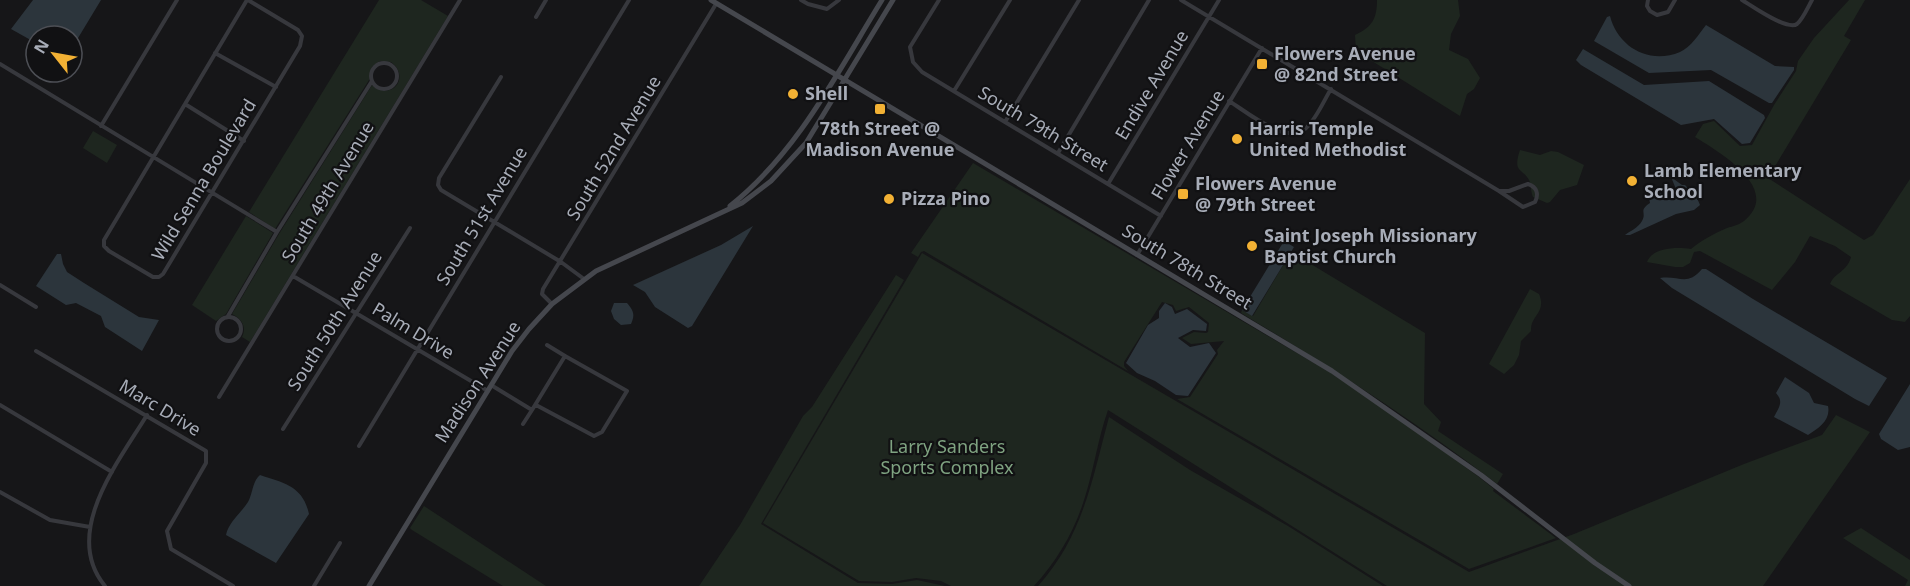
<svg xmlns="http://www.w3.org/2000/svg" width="1910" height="586" viewBox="0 0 1910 586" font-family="'Noto Sans',sans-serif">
<rect width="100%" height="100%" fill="#161618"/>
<!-- green -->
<path fill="#1e261f" d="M379,0h42l27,16 -198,326 -8,-5c5,-10 0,-18 -10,-23l47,-80 93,-149c20,17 39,-8 19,-23l-11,-1 -8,6 -3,13 -94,149 -26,-17z
M1377,0h81l2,16 -9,18 -2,16 19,9 12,19 -6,11 -7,5 -7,22 -104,-65 -1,-16c17,-8 22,-16 22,-35z
M1849,0h16l-21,36 7,4 -83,138 96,62 9,-5 37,-56v137l-5,6 -13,-2 -62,-36c5,-12 17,-12 21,-27l-16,-11 -25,-10 -15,26 -23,28 -72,-39 -6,1 -4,11 -7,4h-8l-28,-5c6,-15 30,-15 44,-13 11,-9 22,-15 36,-21 6,-2 12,-3 17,-7 39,-32 -25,-69 -49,-84l8,-13 11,-3 26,25 12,-1 22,-40 22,-34 2,-10 16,-23z
M93,131l24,14 -10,18 -24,-15z
M1520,150l20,5 11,-4 7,1 26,13 -7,20 -17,5 -10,12 -3,1 -14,-6c-2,-4 -2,-11 -3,-15 -7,-15 -18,-8 -10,-32z
M973,163l358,210 43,28 105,76 15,12 -1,2 63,47 -87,31 -292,-170 13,-2 28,-43 -1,-4 7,-9 -33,3 -9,-6 12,-6 12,1 2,-1 1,-9 -20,-16 -13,4 -3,-6 -11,-3 -38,60v4l4,5 -204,-120 -3,1 -3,5 -7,-4z
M246,216l27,17 -47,81 -10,7 -24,-16z
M1291,252l134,81 -1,71 17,18 -3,9 65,43 -6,10c-82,-63 -168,-118 -256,-171l1,-3 11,6z
M922,253l547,319 105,-38 170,-70 78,-29 14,-20 34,17 -107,154h-376l-279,-176c-10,28 -14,59 -23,87 -10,33 -27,63 -51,89h-83l-10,-5 -25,-3 -24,4 -33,-1 -96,-58z
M896,275l8,5 -143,244 97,59 34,1 25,-4 28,6h-246l41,-61 63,-109 9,-9z
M1530,289l9,5c8,19 -9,21 -8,37l-10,10 -2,14 -5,10 -10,9 -15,-10z
M1109,417l81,53 98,56 95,60h-345c45,-50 54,-106 71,-169z
M424,506l122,80h-43l-91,-56 -2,-2z
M1861,528l49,32v26h-5l3,-6 -65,-42z"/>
<!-- water -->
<path fill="#2c353c" d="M33,0h68l-29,48v-12h-36v7l-25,-14z
M1610,16c8,31 39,49 70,36 11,-5 19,-18 26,-27l69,41 19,1v3l-22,33h-3l-58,-33 -62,3 -55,-32 13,-24z
M1583,49l61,36 65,-4 55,34 1,3 -15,25 -8,1 -28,-25 -33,6 -100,-60 -5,-5z
M1671,177l11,8h3l12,13 3,7 -6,5 -18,4 -46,21h-5c5,-4 13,-7 17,-14 5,-9 -4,-10 8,-18l-1,-5 2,-3 23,-4 2,-2z
M753,226l-61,100 -4,2 -33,-21 -10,-15 -12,-7 88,-40z
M1284,241l10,6 -42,69 -10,-6z
M57,254h4l2,10 4,8 17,11 55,34 20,3 -17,31 -37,-24 -4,-11 -25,-13 -10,2 -30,-19z
M1702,269h4l47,30 134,79 -18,28 -14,-7 -183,-111 -12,-10c19,-3 27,9 42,-9z
M614,303h13c7,8 8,12 4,21l-10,1 -7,-6 -3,-8z
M1165,303l7,4 3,7 12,-5 20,15 -1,7 -13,-1 -15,8 12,9 19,-4 7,10 -28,43 -12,-1 -21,-14 -18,-8 -11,-10 22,-38 11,-7v-7z
M1785,377l24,16 5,10 14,3c3,14 -9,22 -20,29l-34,-18c5,-10 10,-15 2,-24z
M1910,384v63l-12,3 -17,-11 -2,-5z
M260,475c24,8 43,11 49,39l-33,49 -50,-28c2,-12 15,-22 22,-33 5,-9 4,-20 12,-27z"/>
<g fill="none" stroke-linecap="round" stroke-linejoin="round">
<!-- street -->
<path stroke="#37383d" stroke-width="4" d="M247,0l-143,240v6l5,5 44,26h6l4,-3 137,-228 2,-10 -4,-6 -50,-30
M801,0l7,4 19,5 12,-9
M939,0l-29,47 3,15 9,10 239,144
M1181,0l318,191 24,16 12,-5c4,-8 2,-15 -7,-18l-19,7h-10
M1648,0l-1,6 3,5 7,4 11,-3 7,-12
M1742,0c10,6 45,31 55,24 6,-5 11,-17 15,-24
M536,17l10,-17
M215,53l61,34
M371 76a13 13 0 1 1 26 0a13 13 0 1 1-26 0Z
M0,64l277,168 -49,84
M501,77l-62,101 -1,7 3,5 120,72 23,17
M954,91l56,-91
M1229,101c18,11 57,44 76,28 11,-9 18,-27 26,-40
M185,104l59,37
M1005,122l74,-122
M101,126l76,-126
M1058,153l91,-153
M1108,184l111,-184
M277,232l95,-151
M1137,255l125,-207
M293,276l195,115
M0,285l36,22
M552,304l-10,-10 1,-5 173,-285
M217 329a12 12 0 1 1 24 0a12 12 0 1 1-24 0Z
M547,345l18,11
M36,351l170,100v12l-39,68 4,18 62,37
M491,385l41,25 33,-54 62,35 -25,41 -8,4 -58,-31
M219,397l241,-397
M0,405l112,67
M523,424l9,-14
M283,429l127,-201
M359,446l270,-446
M0,492l50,28 40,7
M105,586c-44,-53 14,-125 42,-171
M314,586l26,-43"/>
<!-- secondary -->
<path stroke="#45474d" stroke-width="5" d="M711,0l621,371 149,104 114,88 34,23
M730,206c68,-54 107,-133 152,-206
M369,586l143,-235 17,-22 23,-25 44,-33 146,-68 29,-22 35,-38 87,-143"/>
</g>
<!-- markers -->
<g fill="#f2b134" stroke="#111113" stroke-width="2">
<rect x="1256" y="58" width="12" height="12" rx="3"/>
<circle cx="793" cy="94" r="6"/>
<rect x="874" y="103" width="12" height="12" rx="3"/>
<circle cx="1237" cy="139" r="6"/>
<circle cx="1632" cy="181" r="6"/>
<rect x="1177" y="188" width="12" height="12" rx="3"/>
<circle cx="889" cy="199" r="6"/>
<circle cx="1252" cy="246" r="6"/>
</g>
<g text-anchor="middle" stroke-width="4.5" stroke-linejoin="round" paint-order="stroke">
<!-- poi labels -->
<g font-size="18" font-weight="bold" fill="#a8adb8" stroke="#111113" text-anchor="start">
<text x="1274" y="60">Flowers Avenue<tspan x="1274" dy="21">@ 82nd Street</tspan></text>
<text x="805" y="100">Shell</text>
<text x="880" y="135" text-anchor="middle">78th Street @<tspan x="880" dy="21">Madison Avenue</tspan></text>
<text x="1249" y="135">Harris Temple<tspan x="1249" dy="21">United Methodist</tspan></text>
<text x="1644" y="177">Lamb Elementary<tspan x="1644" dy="21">School</tspan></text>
<text x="1195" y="190">Flowers Avenue<tspan x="1195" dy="21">@ 79th Street</tspan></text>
<text x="901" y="205">Pizza Pino</text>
<text x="1264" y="242">Saint Joseph Missionary<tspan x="1264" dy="21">Baptist Church</tspan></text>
</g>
<!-- street labels -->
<g font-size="18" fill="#a8adb8" stroke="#111113">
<text transform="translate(1152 85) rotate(-59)" y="6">Endive Avenue</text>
<text transform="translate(1043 129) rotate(31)" y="6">South 79th Street</text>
<text transform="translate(1188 145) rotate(-59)" y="6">Flower Avenue</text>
<text transform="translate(614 148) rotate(-59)" y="6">South 52nd Avenue</text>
<text transform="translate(204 180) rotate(-59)" y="6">Wild Senna Boulevard</text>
<text transform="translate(328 192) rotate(-59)" y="6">South 49th Avenue</text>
<text transform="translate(482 216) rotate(-59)" y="6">South 51st Avenue</text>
<text transform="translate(1187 267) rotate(31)" y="6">South 78th Street</text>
<text transform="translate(335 321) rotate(-58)" y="6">South 50th Avenue</text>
<text transform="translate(413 331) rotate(31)" y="6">Palm Drive</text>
<text transform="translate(478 382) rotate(-57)" y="6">Madison Avenue</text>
<text transform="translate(160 408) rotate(31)" y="6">Marc Drive</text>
</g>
<!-- park labels -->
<g font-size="18" fill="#7fa381" stroke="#111113">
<text x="947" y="453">Larry Sanders<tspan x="947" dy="21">Sports Complex</tspan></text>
</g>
</g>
<!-- north arrow -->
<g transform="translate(54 54) rotate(301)"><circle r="28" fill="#111113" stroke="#4d4f55" stroke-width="1.5"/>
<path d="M0-4.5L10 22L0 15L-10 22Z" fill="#f2b134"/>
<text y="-9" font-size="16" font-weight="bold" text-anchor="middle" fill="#a8adb8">N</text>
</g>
</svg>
